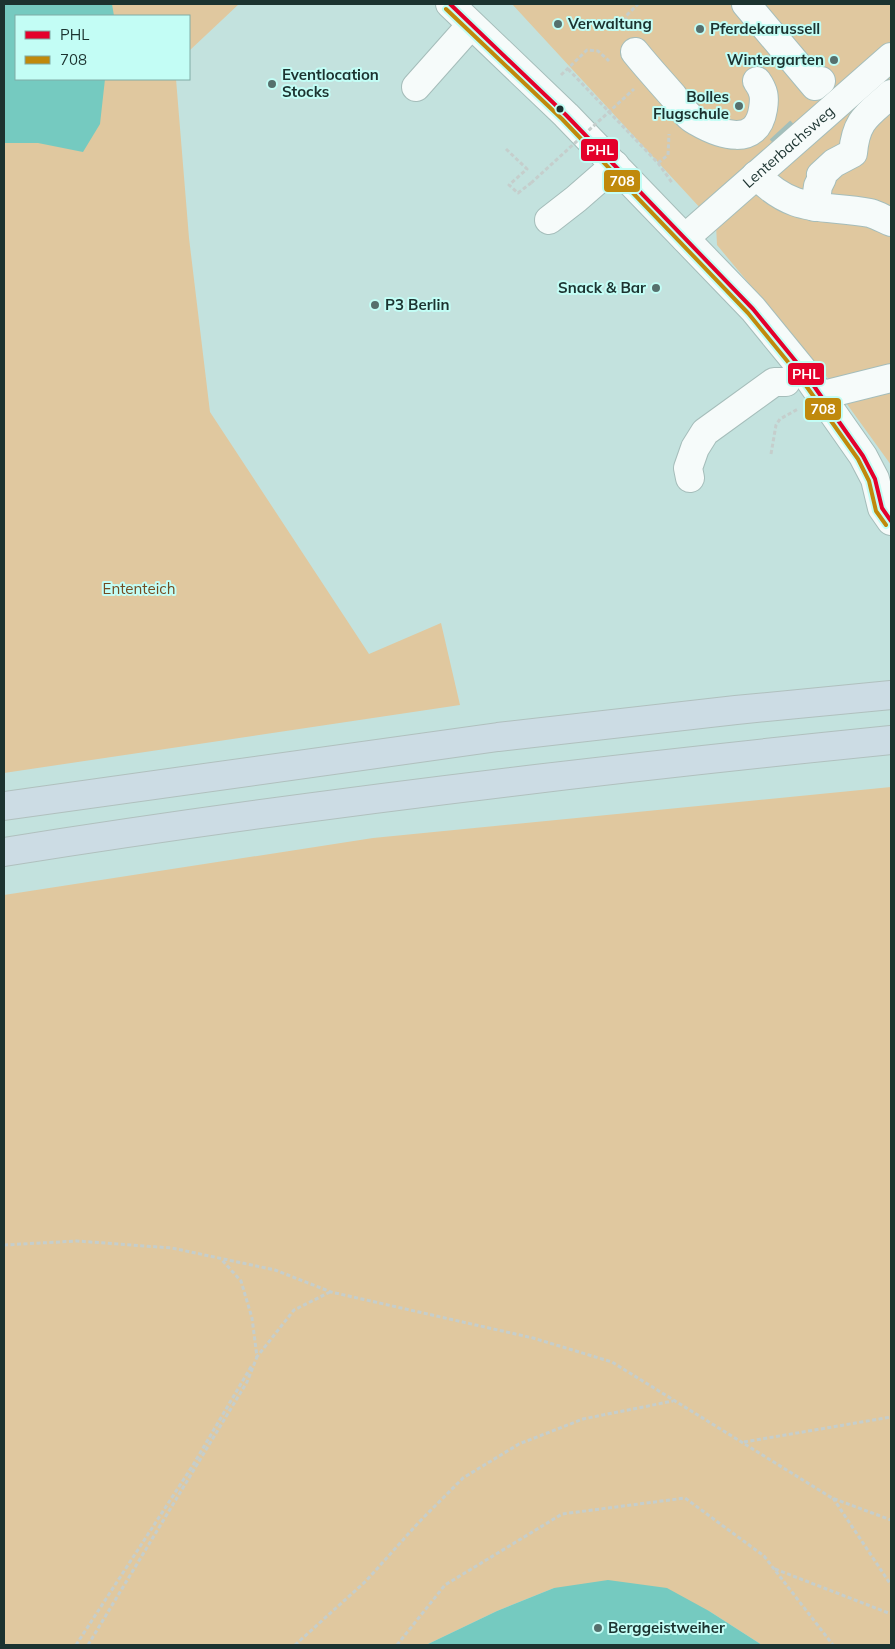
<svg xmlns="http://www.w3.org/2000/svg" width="895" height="1649" viewBox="0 0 895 1649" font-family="Mulish,sans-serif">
<rect width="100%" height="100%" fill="#c3e2de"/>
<!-- green -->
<path fill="#e0c89f" d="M4,4h235l-50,47v-35h-173v63h160l13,159 21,174 159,242 72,-31 19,82 -456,68z
M512,4h379v44l-189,162z
M891,67v398l-60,-83 -114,-137 -1,-20z
M891,787v858h-129l-53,-34 -155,-23 -57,23 -71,34h-422v-750l369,-57z"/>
<!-- water -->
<path fill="#75cac0" d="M4,4h108l2,12h-98v63h89l-5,45 -17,28 -45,-9h-34z
M608,1580l59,8 42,23 53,34h-336l71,-34 57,-23z"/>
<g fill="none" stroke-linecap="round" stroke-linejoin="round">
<!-- minor-tunnel -->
<path stroke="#a2bfbb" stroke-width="28" stroke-dasharray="28 14" stroke-linecap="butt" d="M780,130l25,27"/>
<defs>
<g id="minor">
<path d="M450,4l116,111 187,194 49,60 61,87 12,23 7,29 9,13"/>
<path d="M746,4l69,82 6,-5"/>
<path d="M635,52c12,15 25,29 38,44 7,9 13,20 23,25 24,14 61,27 67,-12 2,-12 1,-18 -6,-28"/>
<path d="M416,87l55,-62"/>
<path d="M756,175c39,40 65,29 114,38 7,2 14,6 21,9"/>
<path d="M815,207l3,-21 4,-8 -1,-3 13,-12 19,-10c3,-34 15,-38 38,-59"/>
<path d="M549,220l27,-21 39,-34"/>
<path id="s1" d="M685,238l206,-181"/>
<path d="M819,396l72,-18"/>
<path d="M690,478l-2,-10 7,-20 10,-16 69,-50h12"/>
</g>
<path id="highway" d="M4,806l494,-69 238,-27 155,-15
M4,852c294,-47 591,-82 887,-112"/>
</defs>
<!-- minor casing -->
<use href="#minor" stroke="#a5bdba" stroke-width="30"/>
<!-- highway casing -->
<use href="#highway" stroke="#b0c0be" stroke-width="30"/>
<!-- path -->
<path stroke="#c5cecc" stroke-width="3" stroke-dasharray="4 2.5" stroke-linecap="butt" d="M625,28l1,-12 12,-12
M568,69l90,94 15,21
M561,75l26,-25 11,1 11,10
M711,98l11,-3
M506,149l21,20 -18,16 9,8 13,-10
M658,163l10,-8 1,-21
M771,454l5,-29 4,-6 18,-10
M4,1245l73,-4 95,7 103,22 56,22 202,46 79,24 220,136 59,22
M256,1358l38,-48 36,-18
M744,1442l147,-25
M833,1498l58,87
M775,1569l116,45
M76,1645l117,-180 59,-100
M88,1645l159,-263 10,-25 -5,-39 -11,-37 -20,-22
M295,1645l71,-64 53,-59 44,-44 56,-34 64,-25 90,-18
M397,1645l48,-60 117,-71 123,-16 79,58 69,89"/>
<!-- minor -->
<use href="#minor" stroke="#f6fbfa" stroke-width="28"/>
<!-- highway -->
<use href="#highway" stroke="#ccdce4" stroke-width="28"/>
<!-- path-bridge -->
<path stroke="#c5cecc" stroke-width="3" stroke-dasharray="4 2.5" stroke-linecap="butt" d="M531,183l103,-94"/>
<defs>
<path id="bus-1" d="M450,4l116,111 187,194 49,60 61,87 12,23 7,29 9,13"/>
<path id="bus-2" d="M446,9l116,110 186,194 49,60 61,86 11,22 7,30 10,14"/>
</defs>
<!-- bus-1 casing -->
<use href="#bus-1" stroke="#c3fdf5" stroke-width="8"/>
<!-- bus-2 casing -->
<use href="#bus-2" stroke="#c3fdf5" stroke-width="8"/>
<!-- bus-1 -->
<use href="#bus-1" stroke="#e4002b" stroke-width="4"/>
<!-- bus-2 -->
<use href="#bus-2" stroke="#c0890c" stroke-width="4"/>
</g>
<!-- markers -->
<g fill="#56706d" stroke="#c3fdf5" stroke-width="2">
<circle cx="558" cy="24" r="5"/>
<circle cx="700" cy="29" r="5"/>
<circle cx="834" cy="60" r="5"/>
<circle cx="272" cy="84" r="5"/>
<circle cx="739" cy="106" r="5"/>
<circle cx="656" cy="288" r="5"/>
<circle cx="375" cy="305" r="5"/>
<circle cx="598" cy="1628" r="5"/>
</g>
<circle fill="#1c3330" stroke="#c3fdf5" stroke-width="2" cx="560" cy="109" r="4.5"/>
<g text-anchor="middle" stroke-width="4" stroke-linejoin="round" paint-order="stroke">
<!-- poi labels -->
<g font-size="15" font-weight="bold" fill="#1c3330" stroke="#c3fdf5" text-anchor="start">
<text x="568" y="29">Verwaltung</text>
<text x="710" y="34">Pferdekarussell</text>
<text x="824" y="65" text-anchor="end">Wintergarten</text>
<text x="282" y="80">Eventlocation<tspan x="282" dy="17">Stocks</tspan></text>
<text x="729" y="102" text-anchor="end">Bolles<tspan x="729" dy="17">Flugschule</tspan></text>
<text x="646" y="293" text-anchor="end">Snack &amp; Bar</text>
<text x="385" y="310">P3 Berlin</text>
<text x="608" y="1633">Berggeistweiher</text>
</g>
<!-- street labels -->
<g font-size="15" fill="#1c3330" stroke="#c3fdf5">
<text dy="5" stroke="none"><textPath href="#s1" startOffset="138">Lenterbachsweg</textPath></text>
</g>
<!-- park labels -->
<g font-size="15" fill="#734b20" stroke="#c3fdf5">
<text x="139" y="594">Ententeich</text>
</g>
</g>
<g stroke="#c3fdf5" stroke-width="2">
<rect x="580" y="138" width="39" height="24" rx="5" fill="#e4002b"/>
<rect x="603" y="169" width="38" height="24" rx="5" fill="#c0890c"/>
<rect x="787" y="362" width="38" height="24" rx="5" fill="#e4002b"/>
<rect x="804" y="397" width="38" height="24" rx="5" fill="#c0890c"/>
</g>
<g font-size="14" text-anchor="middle" font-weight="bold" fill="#fff">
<text x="600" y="155">PHL</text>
<text x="622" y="186">708</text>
<text x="806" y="379">PHL</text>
<text x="823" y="414">708</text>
</g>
<!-- border -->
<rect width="895" height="1649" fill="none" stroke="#1c3330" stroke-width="10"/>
<!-- legend -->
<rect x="15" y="15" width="175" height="65" fill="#c3fdf5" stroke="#80aca6"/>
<rect x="25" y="31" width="25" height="8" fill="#e4002b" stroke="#80aca6"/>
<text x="60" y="40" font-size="15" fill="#1c3330">PHL</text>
<rect x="25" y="56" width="25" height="8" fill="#c0890c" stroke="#80aca6"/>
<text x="60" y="65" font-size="15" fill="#1c3330">708</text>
</svg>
